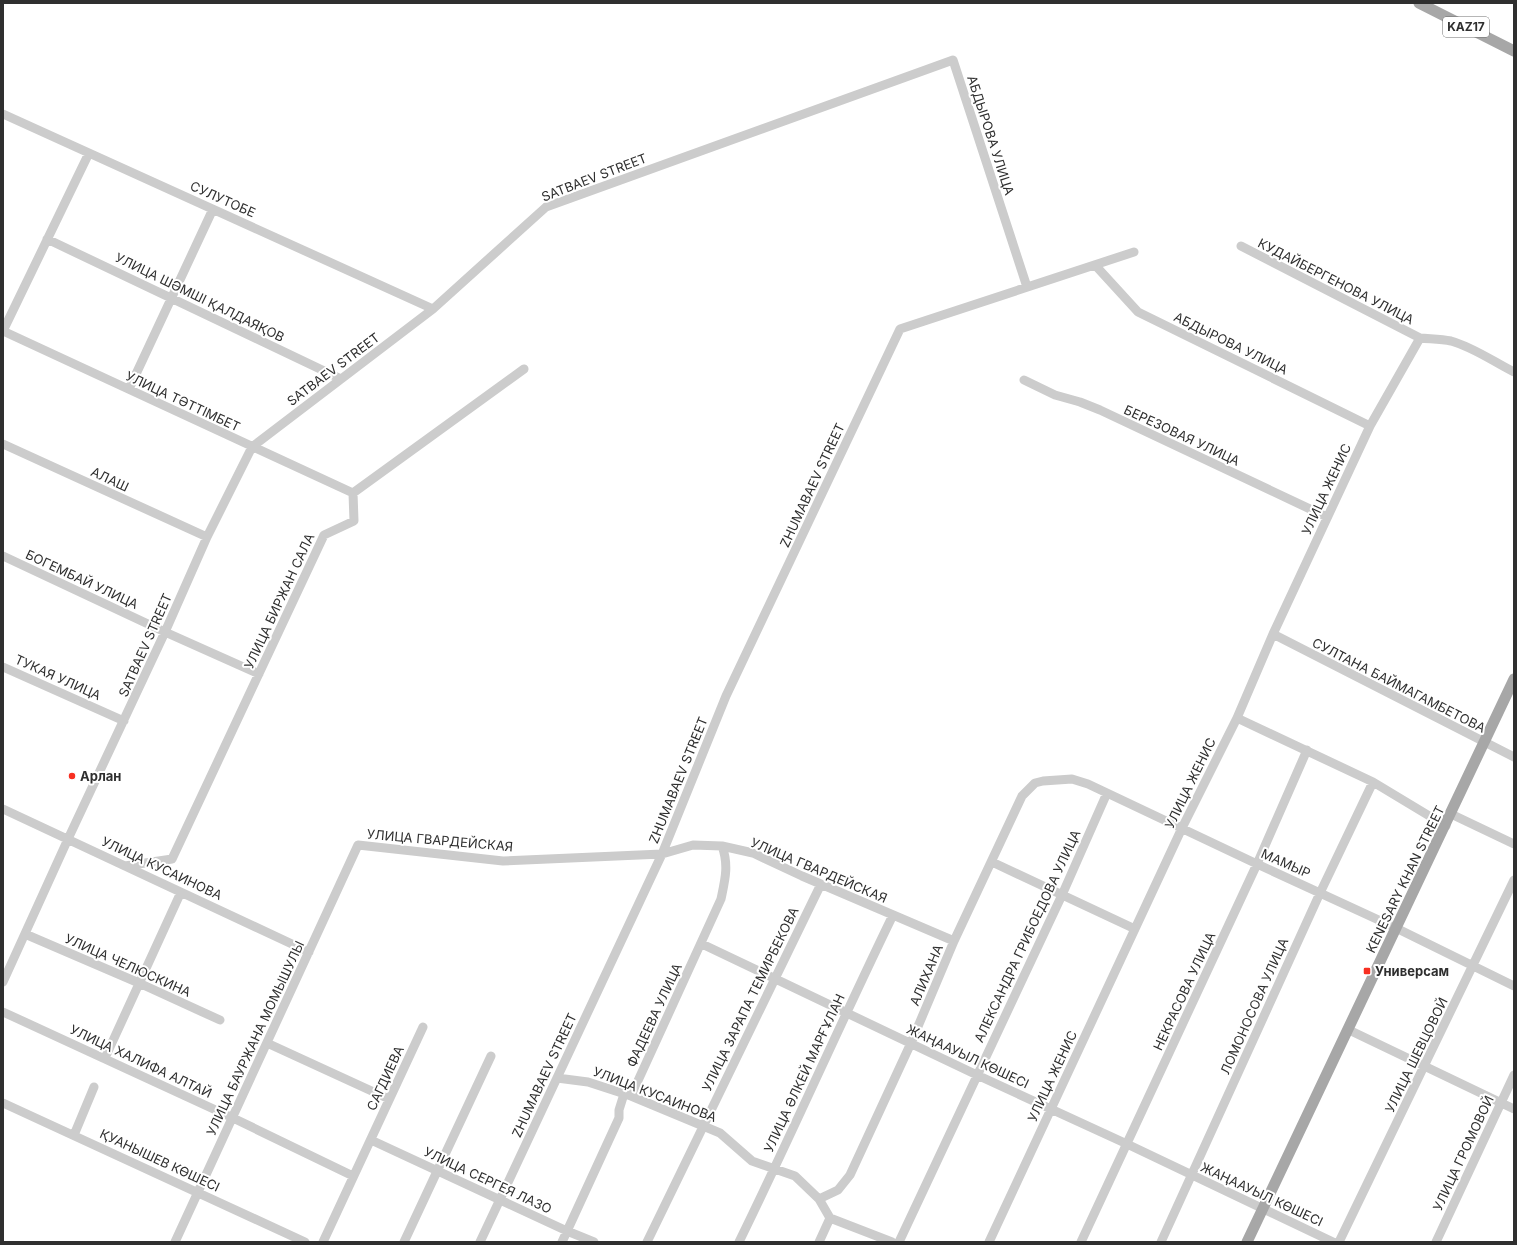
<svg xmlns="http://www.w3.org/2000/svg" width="1517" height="1245" viewBox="0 0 1517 1245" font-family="Inter,sans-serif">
<rect width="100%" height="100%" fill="#fff"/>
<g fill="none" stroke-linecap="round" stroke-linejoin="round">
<!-- minor -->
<path stroke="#ccc" stroke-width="9" d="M3,114l430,195
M47,239l294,140
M1241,246l179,92c10,1 21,1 31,3 22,6 43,21 63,31
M1095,265l43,47 232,114
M3,331l350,162
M3,331l86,-178
M1024,380l31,15 25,7 20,8 227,107
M129,389l84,-180
M3,444l204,93
M3,556l162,76 94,42
M1273,634l241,123
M3,667l121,54
M1237,718l136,64 73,44
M3,809l306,143
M1451,814l63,30
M992,862l143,67
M125,866l47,-7 152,-324 30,-14 -1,-28 171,-124
M25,934l114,49 81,37
M702,944l275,131 150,69 206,98
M3,982l65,-143 97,-207 42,-95 45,-90 181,-138 113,-102 407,-147 74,227
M3,1012l230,106 120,58
M1349,1030l165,79
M267,1043l122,56
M105,1058l76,-166
M557,1078l31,4 43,14 89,37 32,28 43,15 24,23 11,19
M631,1096l90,-197c4,-19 8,-34 1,-53
M3,1103l302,139
M74,1135l20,-48
M371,1140l196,91 27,11
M819,1199l19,-9 12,-15 61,-132 43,-102 68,-145 13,-13 8,-2 29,-2 16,5 169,80 139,64 118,58
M830,1218l62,24
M175,1242l183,-397 145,16 159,-7 31,-9 29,1 31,7 49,23 152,65
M323,1242l100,-215
M404,1242l87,-186
M480,1242l182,-388 64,-158 174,-367 234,-77
M562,1242l57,-124v-8l5,-16
M647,1242l174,-358
M739,1242c53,-108 101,-218 154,-327
M819,1242l11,-24
M899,1242l163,-347 45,-102
M989,1242l193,-414 55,-110 36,-84 97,-208 50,-88
M1081,1242l176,-378 50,-114
M1161,1242l159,-349 53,-111
M1339,1242l175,-362
M1436,1242l78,-167"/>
<!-- major -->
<path stroke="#a7a7a7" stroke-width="11" d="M1419,3l95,48
M1247,1242l267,-563"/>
</g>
<!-- markers -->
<g fill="#f72f21" stroke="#fff" stroke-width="1.5">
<circle cx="72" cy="776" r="4"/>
<rect x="1363" y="967" width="8" height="8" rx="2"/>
</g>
<g text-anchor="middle" stroke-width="4" stroke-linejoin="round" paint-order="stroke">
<!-- shield labels -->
<rect fill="#fff" stroke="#6d6d6d" stroke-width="1" x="1443" y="17" width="46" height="20" rx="3"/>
<g font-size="12" font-weight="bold" fill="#2f2f2f">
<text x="1466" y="31">KAZ17</text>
</g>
<!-- street labels -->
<g font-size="13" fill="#2f2f2f" stroke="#fff">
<text transform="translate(991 135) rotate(72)" y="5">АБДЫРОВА УЛИЦА</text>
<text transform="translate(594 177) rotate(-21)" y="5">SATBAEV STREET</text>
<text transform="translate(223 199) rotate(24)" y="5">СУЛУТОБЕ</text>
<text transform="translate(1336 281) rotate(27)" y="5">КУДАЙБЕРГЕНОВА УЛИЦА</text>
<text transform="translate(200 297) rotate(26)" y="5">УЛИЦА ШӘМШІ ҚАЛДАЯҚОВ</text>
<text transform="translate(1231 343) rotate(26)" y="5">АБДЫРОВА УЛИЦА</text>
<text transform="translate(333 369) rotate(-37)" y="5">SATBAEV STREET</text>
<text transform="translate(183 401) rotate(25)" y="5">УЛИЦА ТӘТТІМБЕТ</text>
<text transform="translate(1182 435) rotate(25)" y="5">БЕРЕЗОВАЯ УЛИЦА</text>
<text transform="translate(110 479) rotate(25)" y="5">АЛАШ</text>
<text transform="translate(812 485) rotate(-65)" y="5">ZHUMABAEV STREET</text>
<text transform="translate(1326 489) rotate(-65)" y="5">УЛИЦА ЖЕНИС</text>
<text transform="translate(82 579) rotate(25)" y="5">БОГЕМБАЙ УЛИЦА</text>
<text transform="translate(279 601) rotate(-65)" y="5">УЛИЦА БИРЖАН САЛА</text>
<text transform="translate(145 645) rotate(-66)" y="5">SATBAEV STREET</text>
<text transform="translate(58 677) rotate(24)" y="5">ТУКАЯ УЛИЦА</text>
<text transform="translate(1399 685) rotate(27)" y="5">СУЛТАНА БАЙМАГАМБЕТОВА</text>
<text transform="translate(678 780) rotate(-68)" y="5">ZHUMABAEV STREET</text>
<text transform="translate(1190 783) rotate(-64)" y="5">УЛИЦА ЖЕНИС</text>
<text transform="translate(440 840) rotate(5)" y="5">УЛИЦА ГВАРДЕЙСКАЯ</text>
<text transform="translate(1286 863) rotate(24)" y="5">МАМЫР</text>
<text transform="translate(162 868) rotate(25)" y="5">УЛИЦА КУСАИНОВА</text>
<text transform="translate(819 870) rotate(23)" y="5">УЛИЦА ГВАРДЕЙСКАЯ</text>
<text transform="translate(1405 879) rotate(-64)" y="5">KENESARY KHAN STREET</text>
<text transform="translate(1027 936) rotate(-65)" y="5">АЛЕКСАНДРА ГРИБОЕДОВА УЛИЦА</text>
<text transform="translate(128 965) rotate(24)" y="5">УЛИЦА ЧЕЛЮСКИНА</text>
<text transform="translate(926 975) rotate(-67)" y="5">АЛИХАНА</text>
<text transform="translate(1184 991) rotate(-65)" y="5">НЕКРАСОВА УЛИЦА</text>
<text transform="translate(750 999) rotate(-64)" y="5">УЛИЦА ЗАРАПА ТЕМИРБЕКОВА</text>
<text transform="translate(1254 1006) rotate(-66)" y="5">ЛОМОНОСОВА УЛИЦА</text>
<text transform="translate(654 1015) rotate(-65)" y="5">ФАДЕЕВА УЛИЦА</text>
<text transform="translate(255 1038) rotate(-65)" y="5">УЛИЦА БАУРЖАНА МОМЫШУЛЫ</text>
<text transform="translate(1416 1055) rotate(-64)" y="5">УЛИЦА ШЕВЦОВОЙ</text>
<text transform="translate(968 1056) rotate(25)" y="5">ЖАҢААУЫЛ КӨШЕСІ</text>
<text transform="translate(141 1061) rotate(25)" y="5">УЛИЦА ХАЛИФА АЛТАЙ</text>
<text transform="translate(804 1073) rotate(-65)" y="5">УЛИЦА ӘЛКЕЙ МАРҒҰЛАН</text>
<text transform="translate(544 1075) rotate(-65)" y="5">ZHUMABAEV STREET</text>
<text transform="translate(1052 1076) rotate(-65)" y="5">УЛИЦА ЖЕНИС</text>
<text transform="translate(385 1078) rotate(-65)" y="5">САГДИЕВА</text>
<text transform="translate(655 1094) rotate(21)" y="5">УЛИЦА КУСАИНОВА</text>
<text transform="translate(1463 1153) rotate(-65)" y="5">УЛИЦА ГРОМОВОЙ</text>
<text transform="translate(160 1160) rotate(25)" y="5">ҚУАНЫШЕВ КӨШЕСІ</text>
<text transform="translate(488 1180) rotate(25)" y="5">УЛИЦА СЕРГЕЯ ЛАЗО</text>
<text transform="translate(1262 1194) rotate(25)" y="5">ЖАҢААУЫЛ КӨШЕСІ</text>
</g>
<!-- poi labels -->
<g font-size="13" font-weight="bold" fill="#2f2f2f" stroke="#fff" text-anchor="start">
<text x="80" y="781">Арлан</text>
<text x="1375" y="976">Универсам</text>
</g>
</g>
<!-- border -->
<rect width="1517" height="1245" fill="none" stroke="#2f2f2f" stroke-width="8"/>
</svg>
